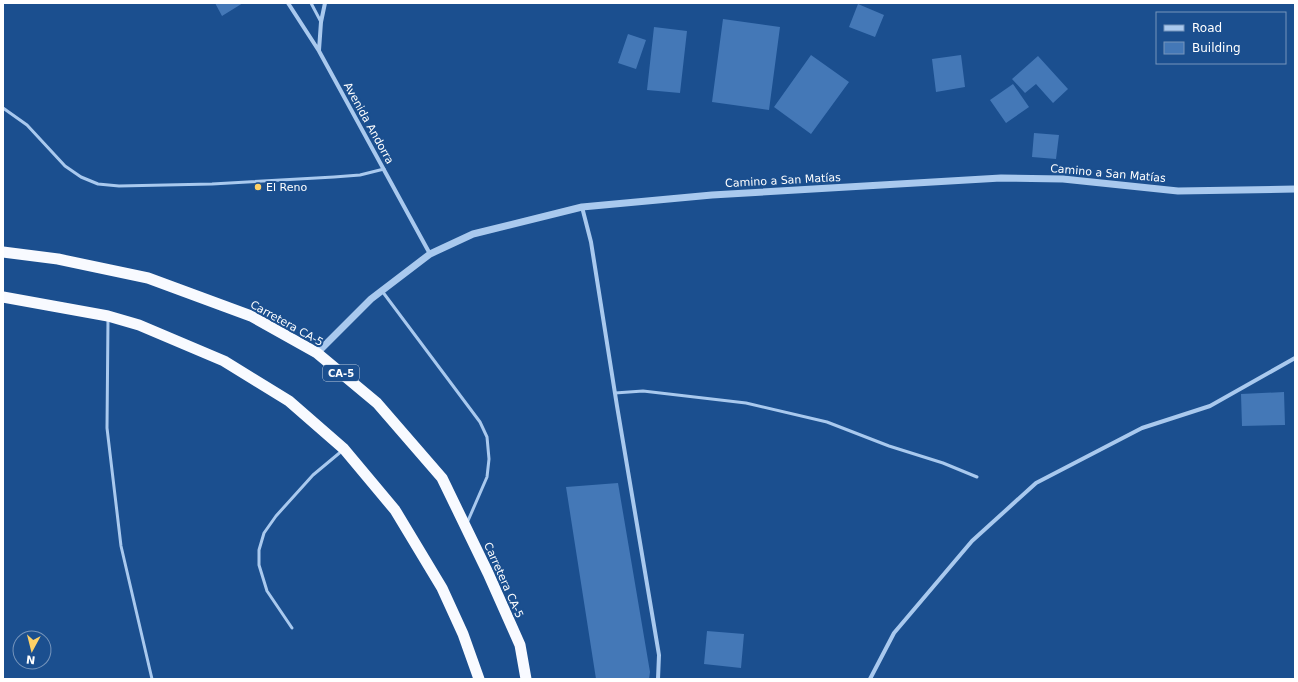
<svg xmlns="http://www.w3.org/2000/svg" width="1298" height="682" viewBox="0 0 1298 682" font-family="'DejaVu Sans',sans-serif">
<rect width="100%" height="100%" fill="#1b4f8f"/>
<!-- building -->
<path fill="#4478b7" d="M215,3h28l-21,13z
M858,4l26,11 -9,22 -26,-10z
M723,19l57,8 -11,83 -57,-8z
M654,27l33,4 -7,62 -33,-3z
M628,34l18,6 -10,29 -18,-6z
M811,55l38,27 -38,52 -37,-27z
M961,55l4,32 -29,5 -4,-33z
M1038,56l30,33 -15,14 -17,-19 -11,9 -13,-14z
M1013,84l16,23 -23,16 -16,-23z
M1034,133l25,2 -3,24 -24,-2z
M1284,392l1,33 -43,1 -1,-32z
M618,483l32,189 -1,7h-53l-30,-192z
M707,631l37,3 -3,34 -37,-4z"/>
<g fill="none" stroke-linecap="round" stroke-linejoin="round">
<!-- service -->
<path stroke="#a9c9ee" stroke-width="3" d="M311,3l10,19
M3,108l24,17 38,41 16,11 17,7 21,2 93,-2 122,-7 26,-2 24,-6
M382,291l98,131 7,15 2,22 -2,18 -20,46
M108,319l-1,109 14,118 31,133
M615,393l28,-2 103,12 81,19 62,24 54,17 34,14
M292,628l-25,-37 -8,-26v-15l5,-17 12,-17 37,-41 30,-25"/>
<!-- minor -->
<path stroke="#a9c9ee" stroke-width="4" d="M288,3l31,48 111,203
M319,50l2,-28 4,-19
M582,207l9,35 26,164 42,249 -1,24
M870,679l24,-46 78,-92 64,-58 106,-55 68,-22 85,-48"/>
<!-- tertiary -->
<path stroke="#a9c9ee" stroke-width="7" d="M317,353l54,-54 59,-45 43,-20 109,-27 130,-12 289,-17 62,1 115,12 117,-2"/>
<!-- trunk -->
<path stroke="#f8faff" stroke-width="11" d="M3,252l55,7 90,19 103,38 66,37 60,50 65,75 46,95 32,72 6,34
M3,297l105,19 31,9 85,36 65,40 55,48 51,61 47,78 21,46 16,45"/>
</g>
<!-- markers -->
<circle fill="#ffd166" stroke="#1b4f8f" stroke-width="1.5" cx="258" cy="187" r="4"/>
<g text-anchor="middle" stroke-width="4" stroke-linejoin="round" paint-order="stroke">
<!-- shield labels -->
<rect fill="#1b4f8f" stroke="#bbcadd" stroke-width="1" x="323" y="365" width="36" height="16" rx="3"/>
<g font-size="10" font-weight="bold" fill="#fff">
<text x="341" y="377">CA-5</text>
</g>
<!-- street labels -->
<g font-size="11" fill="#fff" stroke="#1b4f8f">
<text transform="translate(369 123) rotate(61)" y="4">Avenida Andorra</text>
<text transform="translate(1108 173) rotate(5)" y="4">Camino a San Matías</text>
<text transform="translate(783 180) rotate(-3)" y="4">Camino a San Matías</text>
<text transform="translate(287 323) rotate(29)" y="4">Carretera CA-5</text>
<text transform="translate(504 580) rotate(66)" y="4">Carretera CA-5</text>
</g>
<!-- poi labels -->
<g font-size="11" fill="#fff" stroke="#1b4f8f" text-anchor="start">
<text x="266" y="191">El Reno</text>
</g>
</g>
<!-- border -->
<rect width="1298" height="682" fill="none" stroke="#ffffff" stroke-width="8"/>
<!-- legend -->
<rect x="1156" y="12" width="130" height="52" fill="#1b4f8f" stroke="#7695bc"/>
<rect x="1164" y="25" width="20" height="6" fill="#a9c9ee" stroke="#7695bc"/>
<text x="1192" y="32" font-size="12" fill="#ffffff">Road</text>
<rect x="1164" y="42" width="20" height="12" fill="#4478b7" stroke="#7695bc"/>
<text x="1192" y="52" font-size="12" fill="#ffffff">Building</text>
<!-- north arrow -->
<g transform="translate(32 650) rotate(187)"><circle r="19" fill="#1b4f8f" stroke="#7695bc"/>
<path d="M0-3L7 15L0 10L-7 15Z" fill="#ffd166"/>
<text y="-6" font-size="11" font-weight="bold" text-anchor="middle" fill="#ffffff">N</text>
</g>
</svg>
